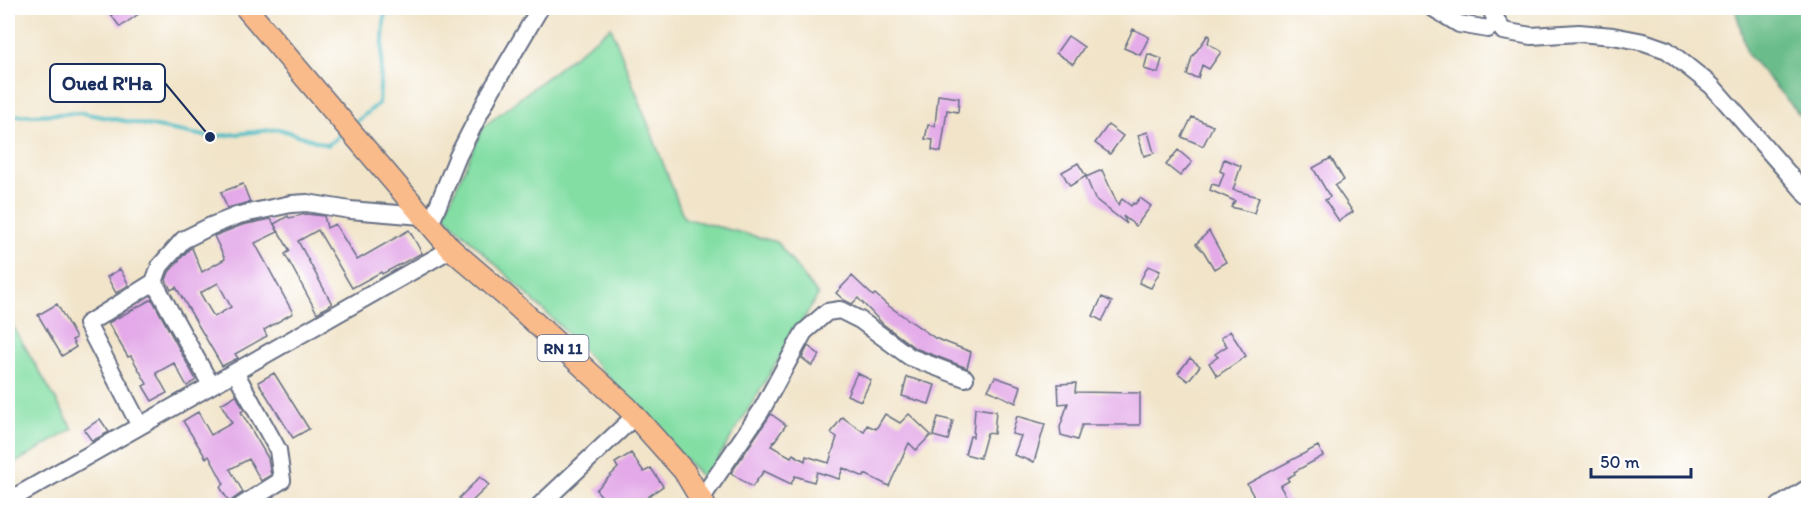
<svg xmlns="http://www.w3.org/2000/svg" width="1816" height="513" viewBox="0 0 1816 513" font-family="Itim,sans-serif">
<rect width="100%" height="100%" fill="#fff"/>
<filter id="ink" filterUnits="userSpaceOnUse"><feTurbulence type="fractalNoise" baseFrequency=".0167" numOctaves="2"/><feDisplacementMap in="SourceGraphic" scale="12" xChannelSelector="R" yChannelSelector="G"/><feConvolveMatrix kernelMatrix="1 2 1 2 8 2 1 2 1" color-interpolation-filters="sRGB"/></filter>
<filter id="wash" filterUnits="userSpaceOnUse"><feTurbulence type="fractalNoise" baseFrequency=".008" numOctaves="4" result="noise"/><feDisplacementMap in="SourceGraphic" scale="24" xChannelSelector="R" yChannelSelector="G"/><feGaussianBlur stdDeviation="1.35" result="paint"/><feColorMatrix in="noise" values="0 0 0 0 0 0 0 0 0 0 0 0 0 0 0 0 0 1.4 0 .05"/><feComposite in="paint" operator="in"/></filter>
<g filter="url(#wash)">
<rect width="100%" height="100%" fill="#f1e4c9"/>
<!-- green -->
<path fill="#83dea4" stroke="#4f8681" stroke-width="1.5" d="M611,27l73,191 93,24 41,53 -113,185 -144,-153 -117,-112 39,-88z
M11,323l62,106 -65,38v-142z"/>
<!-- forest -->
<path fill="#6abd8a" stroke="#427674" stroke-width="1.5" d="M1735,8h73v116l-61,-70z"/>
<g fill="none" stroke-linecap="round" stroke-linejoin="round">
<!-- stream -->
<path stroke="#4dbcc3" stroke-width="4" d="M8,116l74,-3 128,24 69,-8 49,16 16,-13
M354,124l25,-21 6,-95"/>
</g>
<g id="blocks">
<!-- building -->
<path fill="#e3a9e8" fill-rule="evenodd" d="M106,8h41l-27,19z
M1133,29l16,8 -9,18 -16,-7z
M1208,35l2,1 -2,7 13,9 -12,17 -7,-4 -4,13 -11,-3 5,-18z
M1068,36l16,11 -11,17 -17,-11z
M1148,54l14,5 -4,14 -14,-4z
M938,95l21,3 -1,14 -11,-2 -6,42 -9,-2 1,-10 -8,-1 3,-14 7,1z
M1192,117l21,9 -10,20 -21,-9z
M1108,125l15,11 -13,18 -15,-11z
M1148,132l6,21 -10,3 -6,-21z
M1178,150l14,12 -12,14 -14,-11z
M1331,158l13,22 -9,6 18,26 -14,9 -14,-21 5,-3 -17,-29z
M1224,159l17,7 -8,24 26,7 -5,16 -23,-6 4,-6 -25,-11 2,-6 7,2 5,-13 -4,-2z
M1078,163l8,13 -16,10 -8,-14z
M1102,170l16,35 4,-6 9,7 2,-3 2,1 5,-6 11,8 -15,20 -13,-10 4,8 -32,-25 -9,-22z
M243,184l7,18 -23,6 -6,-16z
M306,214l18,2 3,12 8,-4 22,36 52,-30 13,23 -40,21 -1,-2 -29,16 -34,-58 -20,11 34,63 -15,9 -32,-59 5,-3 -16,-27 14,-8 1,2z
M271,219l7,13 -23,11 38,70 -29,17 3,6 -32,18 3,4 -16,8 -46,-79 -5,3 -5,-10 3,-8 20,-23 3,-1 10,24 23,-13 -11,-23 28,-11zM218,283l13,24 -17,10 -14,-24z
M1209,231l17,31 -12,7 -10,-17 -8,-8z
M1148,266l12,5 -9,17 -12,-5z
M120,269l9,16 -13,8 -9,-16z
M852,276l21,20 2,-2 11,10 49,34 36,14 -4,16 -52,-20 -32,-24 -25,-26 -6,6 -8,-4 -8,-7z
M1102,297l10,5 -10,19 -9,-5z
M152,299l44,81 -9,6 -13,-23 -18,10 11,20 -15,8 -9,-15 4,-2 -16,-28 -3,1 -20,-34z
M57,304l19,34 -4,2 4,7 -14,9 -24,-41z
M1230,331l16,25 -29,20 -8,-13 9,-6 -3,-3 12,-8 -6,-8z
M808,346l12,9 -8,11 -10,-8z
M1190,358l10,8 -12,15 -10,-8z
M274,373l35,56 -16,9 -35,-56z
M857,373l14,7 -10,21 -14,-6z
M907,377l28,8 -6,19 -27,-8z
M995,377l26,9 -5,17 -28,-13z
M1076,383l-1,9 65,1v32h-58l-5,15 -16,-5 -1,-8 8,-24 -9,1 -1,-20z
M236,395l8,15 -3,2 27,46 3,17 -10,6 -12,-22 -19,10 13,23 -14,10 -9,-15 4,-3 -15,-28 -3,2 -23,-37 15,-9 13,23 21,-12 -11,-19z
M975,408l21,3 -2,23 -7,-1 -7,25 -15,-4 5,-18 3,1z
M771,414l15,11 -15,21 20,11 2,-3 12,7 1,-5 23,7 8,-26 -6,-4 11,-16 22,15 3,-7 9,4 9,-15 15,9 9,-9 22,21 -15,15 -7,-7 -20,43 -24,-12 -1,3 -21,-9 -4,11 -22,-7 -3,10 -19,-6 -4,8 -27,-13 -12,16 -21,-14z
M1017,416l28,8 -11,38 -20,-7 7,-19 -9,-2z
M938,417l15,4 -5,19 -15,-4z
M100,419l9,13 -17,9 -8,-11z
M1318,446l5,10 -29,16 1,2 -8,4 2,3 -9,5 12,20h-33l-12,-22z
M631,453l13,19 7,-4 12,18 -28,20h-24l-15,-16 22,-22 -3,-5z
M480,477l9,8 -22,21 -8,-8z"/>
</g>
</g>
<g filter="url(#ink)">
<use href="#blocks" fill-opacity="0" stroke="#666e83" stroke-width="1.5"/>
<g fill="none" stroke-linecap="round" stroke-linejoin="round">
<defs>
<path id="minor" d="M1433,8l26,16 29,5 8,-7
M1498,8l-5,6 10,17 28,5 48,-3 34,3 31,6 23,8 45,36 96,110
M430,225l28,-69 33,-65 49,-83
M154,282l57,103
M235,372l43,78 4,30 -41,26
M140,426l-53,-102 67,-42 6,-16 23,-26 28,-14 28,-11 52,-11 16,-1 43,7 72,6
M701,499l60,-88 43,-79 23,-20 13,-2 20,10 50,37 55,21
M8,501l443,-252
M539,506l96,-90
M1779,506l29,-18"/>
<path id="major" d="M246,8l205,241 57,49 119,109 57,64 21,35"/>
</defs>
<!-- minor casing -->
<use href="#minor" stroke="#666e83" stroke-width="20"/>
<!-- major casing -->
<use href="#major" stroke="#666e83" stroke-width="24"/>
<!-- minor -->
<use href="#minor" stroke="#fff" stroke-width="16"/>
<!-- major -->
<use href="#major" stroke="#fabb8b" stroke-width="21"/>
</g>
</g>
<g text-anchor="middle" stroke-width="5" stroke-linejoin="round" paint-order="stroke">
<!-- shield labels -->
<rect fill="#fff" stroke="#5f6d8e" stroke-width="1.5" x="537.5" y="335" width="51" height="26" rx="4.5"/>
<g font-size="16" font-weight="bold" fill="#1b2f5e">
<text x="563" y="354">RN 11</text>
</g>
</g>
<!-- callouts -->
<path fill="none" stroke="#1b2f5e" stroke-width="2" d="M210 137L165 83"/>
<circle fill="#1b2f5e" stroke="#fff" stroke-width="2" cx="210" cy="137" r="6"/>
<rect fill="#fff" stroke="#1b2f5e" stroke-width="2" x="50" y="64" width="115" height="38" rx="6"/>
<g font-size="20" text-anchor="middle" font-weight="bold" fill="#1b2f5e">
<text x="107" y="90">Oued R'Ha</text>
</g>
<!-- margin -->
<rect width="1816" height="513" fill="none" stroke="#fff" stroke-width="30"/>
<!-- scale -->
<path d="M1591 468v9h100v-9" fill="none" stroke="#1b2f5e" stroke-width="3"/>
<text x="1600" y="468" font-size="18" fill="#1b2f5e" stroke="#ffffff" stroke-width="4.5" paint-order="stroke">50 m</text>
</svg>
